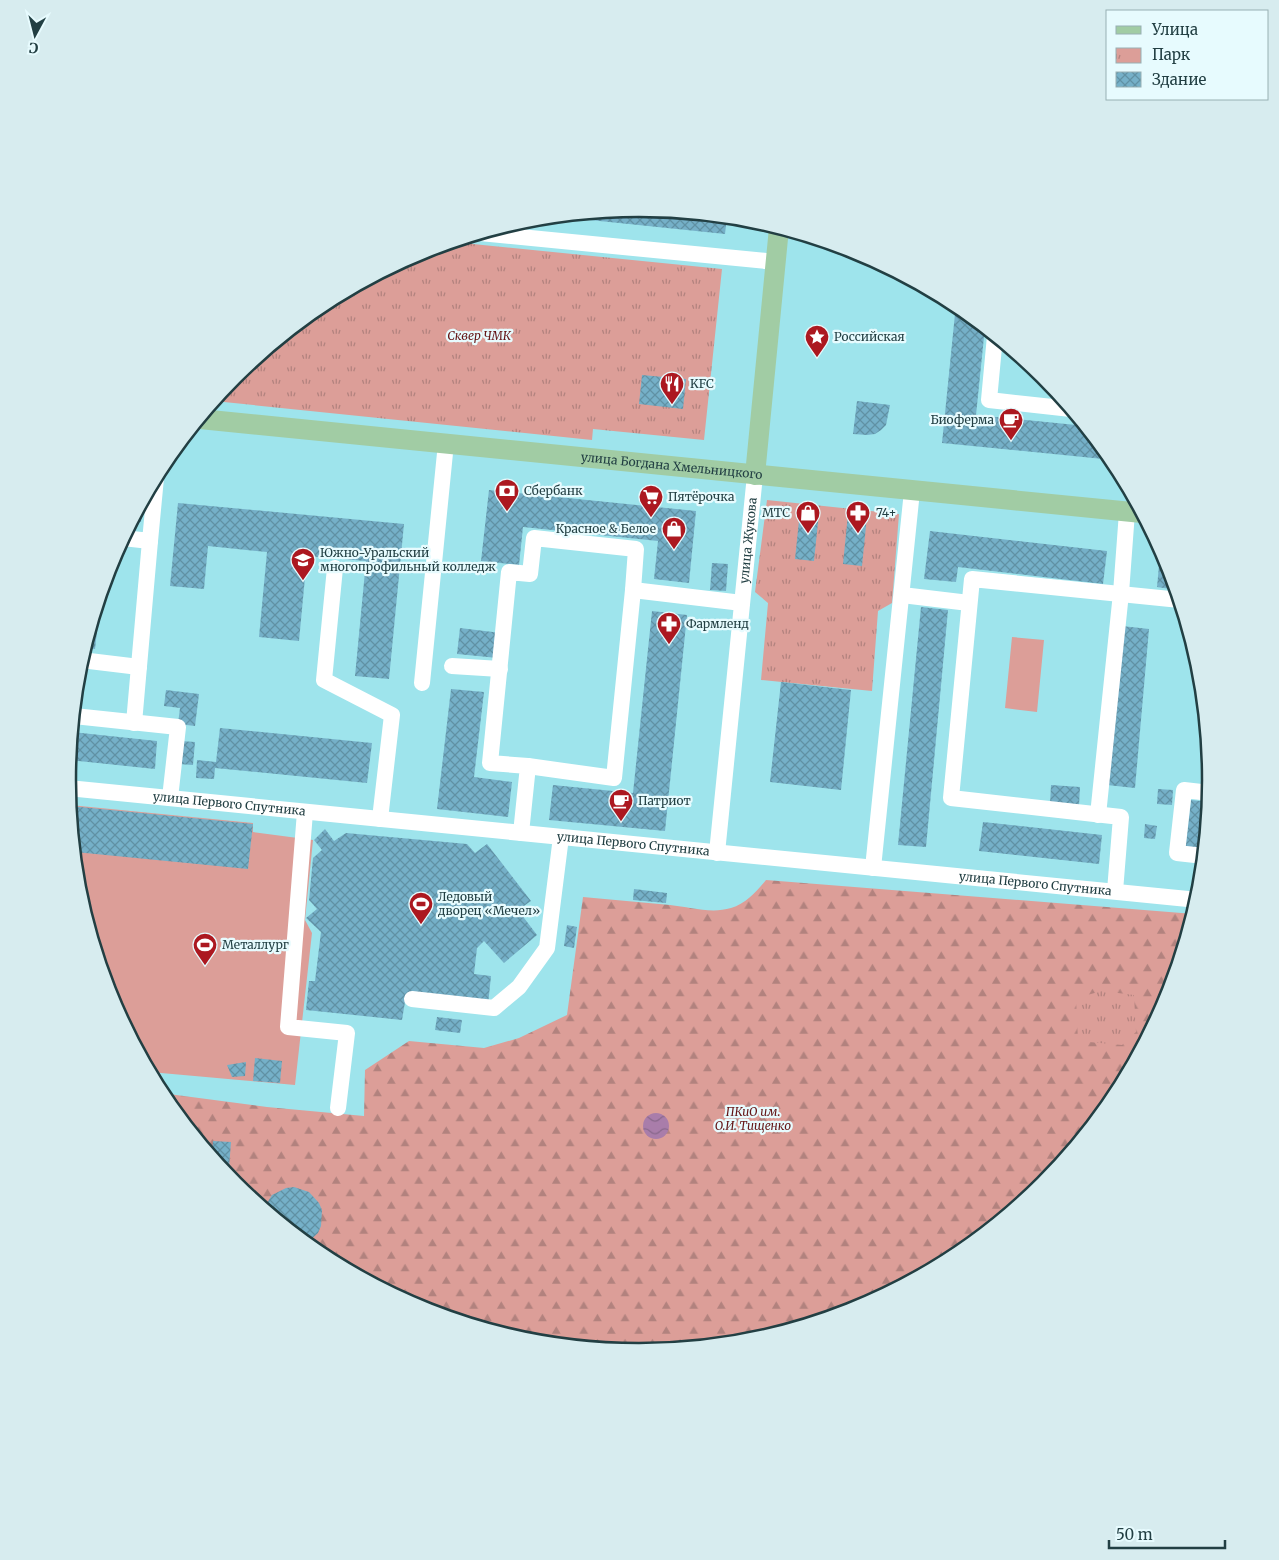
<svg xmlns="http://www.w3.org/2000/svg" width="1279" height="1560" viewBox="0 0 1279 1560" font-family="Merriweather,serif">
<defs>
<pattern id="forest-firs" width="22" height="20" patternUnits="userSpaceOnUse" patternTransform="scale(1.25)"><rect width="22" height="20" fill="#dc9e98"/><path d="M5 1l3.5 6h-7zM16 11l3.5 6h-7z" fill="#b2827e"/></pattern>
<pattern id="park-tufts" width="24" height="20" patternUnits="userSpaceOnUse" patternTransform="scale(1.25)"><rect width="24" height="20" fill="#dc9e98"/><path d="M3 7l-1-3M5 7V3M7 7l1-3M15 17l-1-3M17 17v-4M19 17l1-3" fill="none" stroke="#b2827e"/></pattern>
<pattern id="water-waves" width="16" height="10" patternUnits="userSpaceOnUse" patternTransform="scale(1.25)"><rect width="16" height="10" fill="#a97daa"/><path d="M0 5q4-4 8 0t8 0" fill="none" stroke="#89688c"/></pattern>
<pattern id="building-cross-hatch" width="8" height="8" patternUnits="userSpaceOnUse" patternTransform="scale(1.25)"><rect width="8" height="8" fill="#75b0c8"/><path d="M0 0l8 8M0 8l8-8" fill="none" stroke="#6091a4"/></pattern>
</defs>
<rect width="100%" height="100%" fill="#9ee4ec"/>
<!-- grass -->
<path fill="#dc9e98" d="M1012,637l32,3 -7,72 -32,-4z
M70,805l183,18v9l60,8 -8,80 7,13 -17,152 -145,-13 -39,-73 -33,-108z"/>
<!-- forest -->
<path fill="url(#forest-firs)" d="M766,880l428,34 -26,85 -53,99 -71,87 -87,71 -99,53 -107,32 -112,11 -111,-11 -108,-33 -99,-53 -86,-71 -74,-91 106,14 97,9 1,-46 44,-29 75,7 35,-10 48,-23 16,-118c29,3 58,5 87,8 20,2 41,9 61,3 15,-5 25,-16 35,-28z"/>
<!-- park -->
<path fill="url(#park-tufts)" d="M453,242l269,27 -18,171 -111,-11 -1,11 -378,-39 21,-26 87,-71 99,-53z
M767,500l132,14 -7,89 -14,8 -6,80 -111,-11 7,-77 -13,-11z
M1102,991l32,4 2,37 -14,13 -44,-4 -2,-43z"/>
<!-- water -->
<path fill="url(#water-waves)" d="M643 1126a13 13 0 1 1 26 0a13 13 0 1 1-26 0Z"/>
<!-- building -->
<path fill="url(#building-cross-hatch)" d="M640,208l87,9 -2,17 -164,-17z
M956,304l29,23 -9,88 110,11 27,34 -171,-17z
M642,375l44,4 -3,30 -44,-5z
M857,401l33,4 -4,20 -5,5 -6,4 -8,1 -14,-1z
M489,490l207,21 -7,72 -35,-4 4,-38 -135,-14 -4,38 -38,-4z
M143,502l-2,20 -8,-1z
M178,503l226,21 -15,155 -34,-3 11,-115 -59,-5 -8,85 -40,-4 8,-85 -59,-6 -4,43 -34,-3z
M800,511l19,2 -5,48 -19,-2z
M848,514l19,2 -5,50 -19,-2z
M930,531l177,20 -4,33 -145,-17 -2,15 -32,-3z
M1160,555l5,1 3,5 9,29 -20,-3z
M712,563l16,1 -2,27 -16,-1z
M102,592l-3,31 -1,-1 -3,27 -10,-1z
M921,607l27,3 -22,237 -28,-2z
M652,611l35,4 -22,216 -116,-11 4,-35 80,8z
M1122,626l27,3 -14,159 -28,-3z
M460,628l41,5 -3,25 -41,-4z
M781,682l70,8 -10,100 -71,-8z
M451,689l33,3 -10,85 38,5 -4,35 -71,-8z
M166,690l33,4 -4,32 -17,-2 2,-16 -16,-2z
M220,728l152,15 -5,40 -152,-15 -1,11 -18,-1 1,-18 19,2z
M72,732l85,9 -2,28 -86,-9z
M181,741l14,1 -2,23 -15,-1z
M1051,785l29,2 -1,19 -29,-2z
M1158,789l15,1 -1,15 -15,-1z
M1191,800l18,2 -5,50 -19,-2z
M70,806l183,18 -5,45 -173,-17z
M983,822l119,13 -3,29 -120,-13z
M1145,824l12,2 -2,13 -11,-1z
M325,829l9,12 12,-8 121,11 8,9 12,-9 44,57 -13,9 19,25 -33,28 -20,-22 -7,7 -3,26 17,2 -3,29 -82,-9 -4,24 -96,-10 3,-29h6l6,-49 -15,-14 11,-9 -8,-9 4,-42 9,-8 -8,-10z
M634,889l33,4 -1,10 -33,-3z
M567,925l10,2 -3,21 -10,-2z
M437,1017l25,3 -2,13 -25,-3z
M255,1058l27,3 -2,22 -27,-2z
M246,1062l-1,14 -13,1 -5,-12z
M213,1141l18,1 -2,26 -8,-1 -9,-10z
M294,1187l15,5 10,11 3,7 -1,16 -3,7 -11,10 -43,-35 8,-13 14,-7z"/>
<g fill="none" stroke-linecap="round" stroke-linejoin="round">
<!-- minor -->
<g stroke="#fff" stroke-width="16">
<path d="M480,233l296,29"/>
<path d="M995,336l-6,64 82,9"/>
<path d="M123,538l27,3 6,-63"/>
<path d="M335,568l-11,112 68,35 -12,104"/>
<path d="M902,595l67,8"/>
<path d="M81,660l58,7"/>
<path d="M452,666l48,3"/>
<path d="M422,683l24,-240"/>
<path d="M74,716l104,11 -8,71"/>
<path d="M134,723l16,-182"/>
<path d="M528,766l86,12 19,-188 109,13"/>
<path id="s1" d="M68,788l1130,112"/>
<path d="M305,812l-17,215 59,6 -9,75"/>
<path d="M1098,815l23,-222 6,-81"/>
<path d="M521,833l7,-67 -38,-3 19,-191 21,2 4,-36 102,11 -3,41"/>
<path id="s2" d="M717,853l38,-378"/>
<path d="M1204,856l-27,-3 7,-63 26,3"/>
<path d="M873,868l39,-377"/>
<path d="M1115,891l6,-74 -170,-19 21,-219 208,21"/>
<path d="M412,999l82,9 25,-21 28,-39 14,-111"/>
</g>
<!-- major -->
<g stroke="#a1cca4" stroke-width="20">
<path id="s3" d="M200,419l942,94"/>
<path d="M755,475l24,-247"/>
</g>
</g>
<!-- icons -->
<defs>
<symbol id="sight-pin" viewBox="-11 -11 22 30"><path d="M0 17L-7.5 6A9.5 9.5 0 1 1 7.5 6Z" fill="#ac1820" stroke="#e7fbfe"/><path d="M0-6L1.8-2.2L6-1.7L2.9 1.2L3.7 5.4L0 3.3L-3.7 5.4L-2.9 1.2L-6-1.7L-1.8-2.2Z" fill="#fff"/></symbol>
<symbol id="restaurant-pin" viewBox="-11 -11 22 30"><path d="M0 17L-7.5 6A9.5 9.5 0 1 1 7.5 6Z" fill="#ac1820" stroke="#e7fbfe"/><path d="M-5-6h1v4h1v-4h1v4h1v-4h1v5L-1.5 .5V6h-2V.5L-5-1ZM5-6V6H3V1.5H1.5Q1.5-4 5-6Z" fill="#fff"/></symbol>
<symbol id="cafe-pin" viewBox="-11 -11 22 30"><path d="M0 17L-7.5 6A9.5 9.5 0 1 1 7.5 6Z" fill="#ac1820" stroke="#e7fbfe"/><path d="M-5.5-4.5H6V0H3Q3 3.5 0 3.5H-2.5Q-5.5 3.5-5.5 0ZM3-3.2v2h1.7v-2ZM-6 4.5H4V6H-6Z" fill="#fff"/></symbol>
<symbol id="bank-pin" viewBox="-11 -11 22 30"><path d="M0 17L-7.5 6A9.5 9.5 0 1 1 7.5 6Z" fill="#ac1820" stroke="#e7fbfe"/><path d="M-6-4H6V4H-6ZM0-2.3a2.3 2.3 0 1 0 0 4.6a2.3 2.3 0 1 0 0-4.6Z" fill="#fff"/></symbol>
<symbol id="supermarket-pin" viewBox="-11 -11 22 30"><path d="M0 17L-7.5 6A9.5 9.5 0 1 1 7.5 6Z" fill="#ac1820" stroke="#e7fbfe"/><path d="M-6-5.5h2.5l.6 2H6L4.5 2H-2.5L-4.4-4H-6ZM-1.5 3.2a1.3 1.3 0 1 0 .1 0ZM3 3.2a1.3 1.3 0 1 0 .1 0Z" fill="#fff"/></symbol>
<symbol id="shop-pin" viewBox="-11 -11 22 30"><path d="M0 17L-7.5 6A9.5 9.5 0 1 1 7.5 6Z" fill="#ac1820" stroke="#e7fbfe"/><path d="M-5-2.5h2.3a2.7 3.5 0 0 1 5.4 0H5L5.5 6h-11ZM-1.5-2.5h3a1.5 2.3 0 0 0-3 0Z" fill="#fff"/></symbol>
<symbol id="pharmacy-pin" viewBox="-11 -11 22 30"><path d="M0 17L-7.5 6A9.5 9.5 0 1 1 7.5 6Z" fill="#ac1820" stroke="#e7fbfe"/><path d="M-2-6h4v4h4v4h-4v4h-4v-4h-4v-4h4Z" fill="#fff"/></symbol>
<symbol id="university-pin" viewBox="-11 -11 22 30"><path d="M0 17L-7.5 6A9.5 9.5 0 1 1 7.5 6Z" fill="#ac1820" stroke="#e7fbfe"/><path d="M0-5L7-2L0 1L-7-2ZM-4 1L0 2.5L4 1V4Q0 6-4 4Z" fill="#fff"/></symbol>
<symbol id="stadium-pin" viewBox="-11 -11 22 30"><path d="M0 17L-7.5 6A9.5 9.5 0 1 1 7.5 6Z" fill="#ac1820" stroke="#e7fbfe"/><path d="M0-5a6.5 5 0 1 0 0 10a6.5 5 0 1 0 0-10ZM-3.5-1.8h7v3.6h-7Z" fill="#fff"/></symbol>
</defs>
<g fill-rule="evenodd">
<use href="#sight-pin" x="803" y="323" width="28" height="38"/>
<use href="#restaurant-pin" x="658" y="370" width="28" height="38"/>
<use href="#cafe-pin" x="997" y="406" width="28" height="38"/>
<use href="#bank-pin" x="493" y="477" width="28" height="38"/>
<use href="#supermarket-pin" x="637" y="483" width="28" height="38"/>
<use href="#shop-pin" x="794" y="499" width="28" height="38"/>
<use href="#pharmacy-pin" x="844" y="499" width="28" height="38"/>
<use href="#shop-pin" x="660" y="515" width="28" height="38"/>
<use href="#university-pin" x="289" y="546" width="28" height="38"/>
<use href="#pharmacy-pin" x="655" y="610" width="28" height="38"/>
<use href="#cafe-pin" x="607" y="787" width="28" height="38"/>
<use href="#stadium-pin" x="407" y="890" width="28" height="38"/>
<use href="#stadium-pin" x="191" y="931" width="28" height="38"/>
</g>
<g text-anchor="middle" stroke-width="4.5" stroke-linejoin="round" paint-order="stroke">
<!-- park labels -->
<g font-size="12" font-style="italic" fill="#641415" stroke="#e7fbfe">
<text x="479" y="340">Сквер ЧМК</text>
<text x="753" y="1116">ПКиО им.<tspan x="753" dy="14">О.И. Тищенко</tspan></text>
</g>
<!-- poi labels -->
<g font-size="12" fill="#223f43" stroke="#e7fbfe" text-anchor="start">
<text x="834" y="341">Российская</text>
<text x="690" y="388">KFC</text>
<text x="994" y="424" text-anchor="end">Биоферма</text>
<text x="524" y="495">Сбербанк</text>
<text x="668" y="501">Пятёрочка</text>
<text x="790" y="517" text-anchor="end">МТС</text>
<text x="876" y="517">74+</text>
<text x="656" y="533" text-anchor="end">Красное &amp; Белое</text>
<text x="320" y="557">Южно-Уральский<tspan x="320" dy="14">многопрофильный колледж</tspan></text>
<text x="686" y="628">Фармленд</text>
<text x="638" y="805">Патриот</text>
<text x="438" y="901">Ледовый<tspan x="438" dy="14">дворец «Мечел»</tspan></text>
<text x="222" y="949">Металлург</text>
</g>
<!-- street labels -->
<g font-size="12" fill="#223f43" stroke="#e7fbfe">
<text dy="4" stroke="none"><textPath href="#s3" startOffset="474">улица Богдана Хмельницкого</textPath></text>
<text dy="4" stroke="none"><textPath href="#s2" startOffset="314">улица Жукова</textPath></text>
<text dy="4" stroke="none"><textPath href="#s1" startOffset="162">улица Первого Спутника</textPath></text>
<text dy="4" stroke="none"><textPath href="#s1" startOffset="568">улица Первого Спутника</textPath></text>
<text dy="4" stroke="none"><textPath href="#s1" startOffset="972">улица Первого Спутника</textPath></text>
</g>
</g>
<!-- crop -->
<path d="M0 0H1279V1560H0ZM76 780a563 563 0 1 1 1126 0a563 563 0 1 1-1126 0Z" fill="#d7ecef" fill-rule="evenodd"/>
<path fill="none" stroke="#223f43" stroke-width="2.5" d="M76 780a563 563 0 1 1 1126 0a563 563 0 1 1-1126 0Z"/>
<!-- legend -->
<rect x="1106" y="10" width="162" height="90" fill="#e7fbfe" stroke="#98b0b3"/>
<rect x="1116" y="26" width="25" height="8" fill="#a1cca4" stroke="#98b0b3"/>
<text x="1152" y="35" font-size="15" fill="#223f43">Улица</text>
<rect x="1116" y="48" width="25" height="15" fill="url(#park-tufts)" stroke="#98b0b3"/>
<text x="1152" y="60" font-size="15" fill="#223f43">Парк</text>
<rect x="1116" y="72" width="25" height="15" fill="url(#building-cross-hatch)" stroke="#98b0b3"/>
<text x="1152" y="85" font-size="15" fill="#223f43">Здание</text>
<!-- north arrow -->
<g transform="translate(35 35) rotate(187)" stroke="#e7fbfe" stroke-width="4" paint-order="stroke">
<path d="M0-4L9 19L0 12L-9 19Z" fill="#223f43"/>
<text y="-8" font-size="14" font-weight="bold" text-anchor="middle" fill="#223f43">С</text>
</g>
<!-- scale -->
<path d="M1109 1540v8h116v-8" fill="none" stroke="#223f43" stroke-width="2.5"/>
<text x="1116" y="1540" font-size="15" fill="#223f43" stroke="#e7fbfe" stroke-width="4" paint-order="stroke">50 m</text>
</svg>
